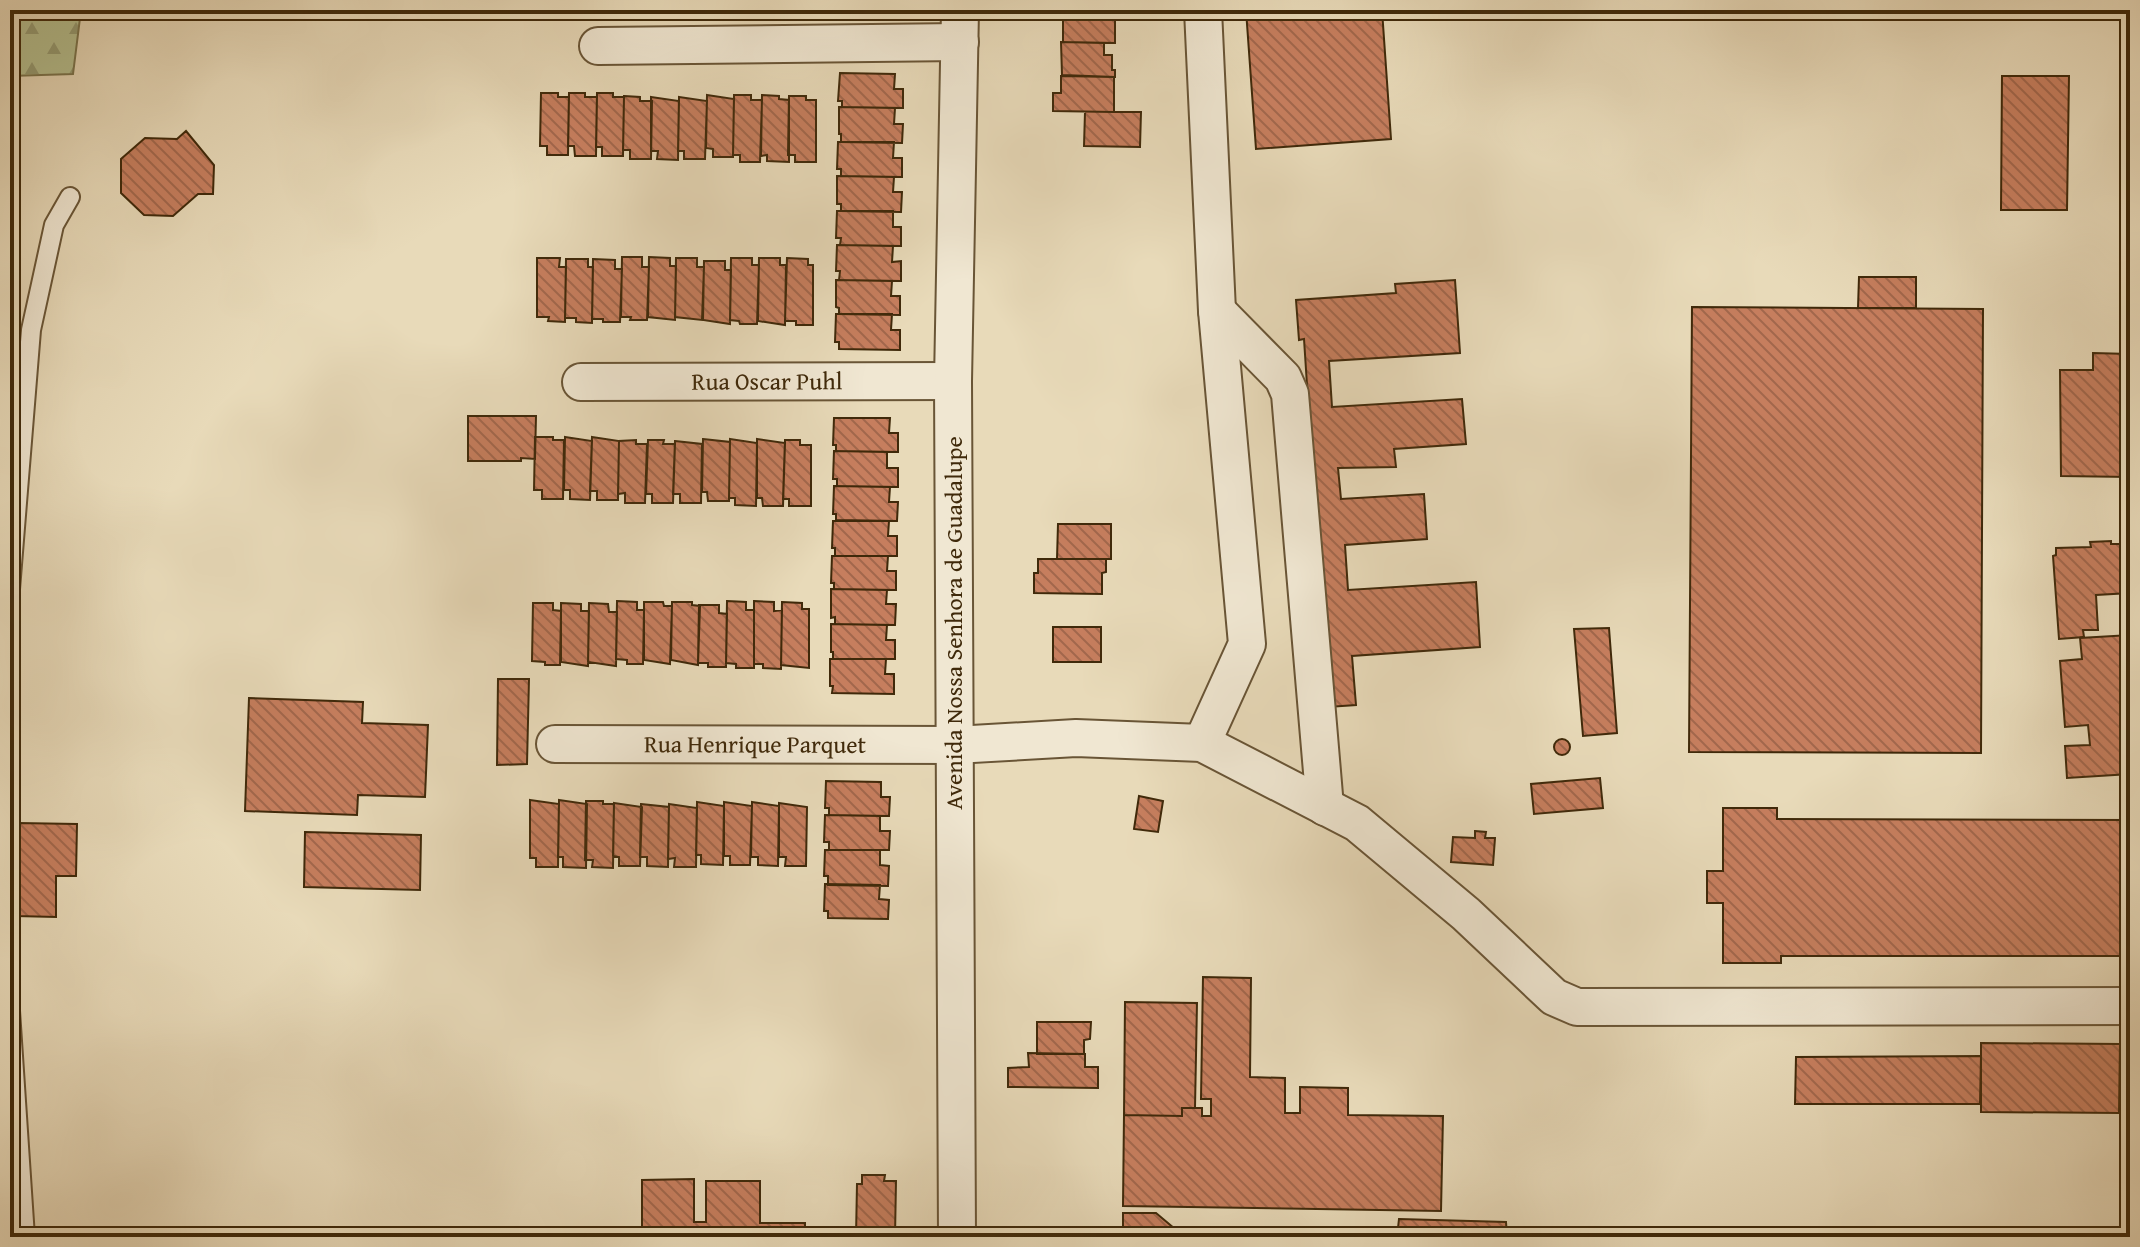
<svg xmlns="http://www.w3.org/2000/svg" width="2140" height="1247" viewBox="0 0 2140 1247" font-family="'Gentium Book Plus',serif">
<defs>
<pattern id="grass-dots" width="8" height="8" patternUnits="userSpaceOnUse" patternTransform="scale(2)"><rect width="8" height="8" fill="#b5c090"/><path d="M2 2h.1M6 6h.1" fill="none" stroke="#959c74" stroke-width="1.8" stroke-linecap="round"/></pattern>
<pattern id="forest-firs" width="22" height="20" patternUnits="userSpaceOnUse" patternTransform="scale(2)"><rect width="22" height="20" fill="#b5c090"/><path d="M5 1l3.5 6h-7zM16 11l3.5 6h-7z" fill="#959c74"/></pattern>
<pattern id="building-back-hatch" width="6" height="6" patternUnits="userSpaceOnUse" patternTransform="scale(2)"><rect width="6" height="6" fill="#c67e5e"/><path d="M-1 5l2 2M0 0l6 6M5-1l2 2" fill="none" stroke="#a2674c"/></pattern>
</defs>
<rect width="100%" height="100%" fill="#e8dab9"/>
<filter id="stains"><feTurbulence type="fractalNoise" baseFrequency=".0025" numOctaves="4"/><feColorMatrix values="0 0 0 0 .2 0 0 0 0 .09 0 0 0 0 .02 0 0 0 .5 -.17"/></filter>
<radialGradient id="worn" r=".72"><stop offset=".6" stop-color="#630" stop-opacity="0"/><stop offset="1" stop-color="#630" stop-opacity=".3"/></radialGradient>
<!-- grass -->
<path fill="url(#grass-dots)" stroke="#7a744d" stroke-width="2" d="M532,10h405v10l-405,-6z"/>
<!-- forest -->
<path fill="url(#forest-firs)" stroke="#7a744d" stroke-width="2" d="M10,10h71l-8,64 -63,2z"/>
<!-- building -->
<path fill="url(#building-back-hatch)" stroke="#3f290a" stroke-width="2" d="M1063,10h52v33l-52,-1z
M1246,10h136l9,129 -135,10z
M1988,10h65v10l-65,-1z
M1061,42l43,1v12h8v15h3v7l-53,-2z
M840,73l55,1 -1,15h9v19l-61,-1v-6h-4z
M1061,76l53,1v35l-61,-1v-18h8z
M2002,76h67l-2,134h-66z
M541,93h17v4h11l-1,58h-21v-9h-7z
M569,93h16v4h12l-1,59h-21l-1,-10h-6z
M597,93h16v4h11l-1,59h-21v-9h-6z
M707,95l27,4 -1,58h-20v-8l-7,-1z
M734,95h17v5h11l-2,62h-20v-7h-7z
M762,95l17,1v3l10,1v62l-22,-1v-6l-6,1z
M624,96l16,1v4h12l-1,58h-21v-9h-7z
M789,96h17v4h10v62h-21v-7h-7z
M651,97l28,4 -1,59 -21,-1 1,-8h-7z
M679,97l28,4 -2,58h-21v-8h-6z
M839,107l56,1 -1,16h9l-1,19 -61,-1v-8h-2z
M1085,112h56l-1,35 -56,-1z
M186,131l28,34 -1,29h-15l-25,22 -29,-1 -23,-22v-34l24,-21 32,1z
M838,142h56l-1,16h9v19l-61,-1v-7h-4z
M837,176l57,1 -1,15h9l-1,20 -60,-1v-7h-4z
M837,211h56v16h8v19l-61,-1 1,-7h-5z
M837,245l56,1 -1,16 9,-1v20l-62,-1 1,-9h-4z
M622,257h20v10h7l-2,53h-17l1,-3h-10z
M649,257l21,1v8h6l-1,54 -27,-3z
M537,258h23l-1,9h7l-1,55 -17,-1 1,-4h-12z
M676,258h21v9h7l-2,53 -27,-3z
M731,258h21v7h7l-2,59h-17l-1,-3 -9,-1z
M759,258h21v7h6l-1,60 -27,-4z
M787,258l21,1v6h5v60h-17v-4h-11z
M566,259h22v8h5l-1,56 -16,-1v-4h-11z
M593,259l22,1v9h7l-2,53h-17v-3h-11z
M704,261h21v9h6l-1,54 -27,-4z
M1859,277h57v31h-58z
M836,280l56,1 -1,15h9v19l-61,-1v-6l-3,-1z
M1455,280l5,73 -131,8 3,46 130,-8 4,45 -72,5 2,18 -58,1 3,31 83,-5 3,45 -82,6 3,45 128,-8 4,65 -128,9 4,49 -28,2 -24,-368 -5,1 -3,-40 100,-7 -1,-9z
M1692,307l291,2 -2,444 -292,-1z
M836,314h56l-1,16h9v20l-61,-1v-7h-4z
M2093,353l37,1v123l-69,-1 -1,-106h33z
M468,416h68l-1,43 -14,-1v3h-53z
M834,418h56l-1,15h9v19l-62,-1v-6h-3z
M535,437h18v3h11l-1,59h-21v-9h-8z
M565,437l27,4 -2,59 -20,-1v-9h-6z
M592,437l27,4 -1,59h-21v-9h-7z
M703,439l27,3 -1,59h-21l-1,-9h-5z
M730,439l27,4 -1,63 -21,-1v-7h-6z
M757,439l28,4 -2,63h-20l-1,-8h-5z
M636,440v4h11l-2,59h-20v-10l-7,1 1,-53z
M648,440h16l-1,4h12l-2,59h-21v-9h-6z
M785,440h15v5h11v61h-22v-7h-6z
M675,441l27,3 -1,59h-21v-9h-7z
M834,451l53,1v16h11v19l-61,-1v-7h-4z
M834,486l56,1 -1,15h9l-1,19 -61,-1v-6h-3z
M833,521h56l-1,15h9v20h-62v-8h-3z
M1058,524h53v35h-54z
M2130,535v58l-34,2 2,35h-15l1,7 -25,2 -6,-83 3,-1v-7l35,-1 -1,-5 21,-1v3h15v-8z
M832,556h56l-1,15h9v19l-62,-1v-6h-3z
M1038,559h68v13l-4,1v21l-68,-1v-20h4z
M831,589l56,1 -1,14h10l-1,21 -60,-1v-7l-4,1z
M617,601l20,1v8h7l-1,54h-16v-4l-11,-1z
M727,601l19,1v8h8v58h-18v-4l-10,-1z
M754,601l20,1v9l8,-1 -1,59 -18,-1v-4h-9z
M644,602h19l1,4h8l-2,58 -26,-4z
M672,602h20v3l8,1 -2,59 -27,-5z
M782,602l20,1v6h7v59l-28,-3z
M533,603h20v7l8,1 -1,54h-15v-3l-13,-1z
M561,603l20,1v7h8l-1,55 -27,-4z
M589,603l19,1 1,8h8l-1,54 -28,-4z
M719,605v8l8,1 -1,53h-18v-4h-10l1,-58z
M831,624l56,1 -1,15h9v19h-62v-7h-2z
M1053,627h48v35h-48z
M1609,628l8,105 -34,3 -9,-107z
M2130,635v139l-63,4 -2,-32 25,-1 -2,-20 -23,2 -5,-66 22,-2 -2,-21z
M830,659h56l-1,15h9v20l-62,-1 1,-7h-3z
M498,679h31l-2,85 -30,1z
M249,698l114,4 -1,21 66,2 -3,72 -67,-2 -1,20 -112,-4z
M1554 747a8 8 0 1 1 16 0a8 8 0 1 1-16 0Z
M1600,778l3,30 -69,6 -3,-30z
M826,781l55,1v15h9l-1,19 -60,-1v-7h-4z
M1139,796l24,5 -5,31 -24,-3z
M530,800l29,4 -1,63h-22v-9h-6z
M559,800l28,4 -1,64 -23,-1v-10h-5z
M586,801h17v3h11l-1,64 -21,-1 1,-7h-8z
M697,802l27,4 -1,59 -22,-1v-9h-5z
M724,802l28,4 -2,59h-20v-9h-6z
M752,802l27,4 -1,60 -20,-1v-8h-7z
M614,803l28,4 -2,59h-21v-9l-6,-1z
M779,803l28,4 -1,59h-21l1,-9h-7z
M641,804l28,3 -1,60 -21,-1v-9h-7z
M669,804l28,4 -1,59h-22l1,-9 -7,1z
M1723,808h54v11l353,1v136h-349v7h-58v-60h-16v-32h16z
M825,815l55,1v15h10l-1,19h-60v-8h-5z
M18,823l59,1 -1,52h-20v41l-40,-1z
M1475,831l11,1 -1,6h10l-2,27 -42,-3 2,-25 22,1z
M305,832l116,3 -1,55 -116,-3z
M825,850h55v15l9,1 -1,20 -60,-1v-9h-4z
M825,884l55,1 -1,14 10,1 -1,19 -60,-1v-7h-4z
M1203,977l48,1 -1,99 35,1v35h15v-26l48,1v27l95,1 -2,95 -318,-5 1,-91 58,1v-8h20v8h9v-17h-10z
M1125,1002l72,1 -2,105h-13v8l-58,-1z
M1037,1022h54l-1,17 -6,1v14h-47z
M1981,1043l139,1 -1,69 -138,-1z
M1028,1053l57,1v13h13v21l-90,-1v-19l21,-1z
M1981,1056l-1,48h-185l1,-47z
M862,1175h23l-1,6h12l-1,56h-39l1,-53h5z
M694,1179v43h12v-41h54v42h45v14h-129v-3h-34v-54z
M1123,1213h33l19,16v8h-52z
M1399,1219l107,3 1,15h-110z"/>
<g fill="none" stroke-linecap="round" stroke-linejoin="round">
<defs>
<path id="lane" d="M10,589l21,-259 23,-105 16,-28
M10,1011l15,226"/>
<g id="street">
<path d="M598,46l362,-4"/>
<path d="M1217,311l66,67 7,16 35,413"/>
<path id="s1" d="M581,382l372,-1"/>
<path d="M1202,743l45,-99 -30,-333 -14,-301"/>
<path id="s2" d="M555,744l400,1 121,-7 126,5 155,80 109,91 88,83 23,10 553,-1"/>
<path d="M957,1237l-4,-856 7,-371"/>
</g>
</defs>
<!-- lane casing -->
<use href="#lane" stroke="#695536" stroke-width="22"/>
<!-- street casing -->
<use href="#street" stroke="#695536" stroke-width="40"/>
<!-- lane -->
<use href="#lane" stroke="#f0e7d2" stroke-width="18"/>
<!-- street -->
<use href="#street" stroke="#f0e7d2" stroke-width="36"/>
</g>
<g text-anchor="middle" stroke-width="8" stroke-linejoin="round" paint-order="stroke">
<!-- street labels -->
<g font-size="24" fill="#3f290a" stroke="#f0e7d2">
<text dy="8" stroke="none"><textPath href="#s1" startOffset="186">Rua Oscar Puhl</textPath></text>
<text transform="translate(954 623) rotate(-90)" y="8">Avenida Nossa Senhora de Guadalupe</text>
<text dy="8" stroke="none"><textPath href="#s2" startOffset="200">Rua Henrique Parquet</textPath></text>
</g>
</g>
<!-- margin -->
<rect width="2140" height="1247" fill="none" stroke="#e8dab9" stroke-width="40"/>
<rect x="12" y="12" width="2116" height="1223" fill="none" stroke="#3f290a" stroke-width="4"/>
<rect x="20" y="20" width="2100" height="1207" fill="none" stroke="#3f290a" stroke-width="2"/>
<rect width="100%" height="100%" filter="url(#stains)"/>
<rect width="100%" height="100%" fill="url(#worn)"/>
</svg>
